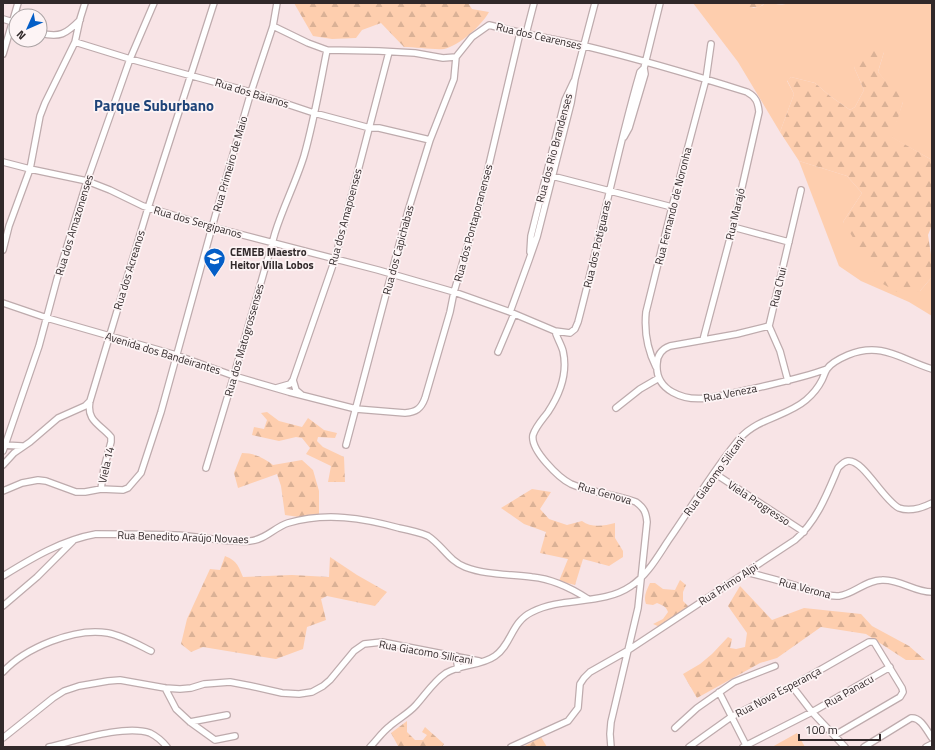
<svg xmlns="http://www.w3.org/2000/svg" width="935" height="750" viewBox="0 0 935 750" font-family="'Titillium Web',sans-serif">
<defs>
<pattern id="forest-firs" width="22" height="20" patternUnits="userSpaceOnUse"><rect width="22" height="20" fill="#feceae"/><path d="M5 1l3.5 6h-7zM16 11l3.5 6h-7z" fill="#dab196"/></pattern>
</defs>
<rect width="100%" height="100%" fill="#f8e4e6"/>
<!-- grass -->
<path fill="#feceae" d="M693,3h46v1c7,3 15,6 22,2 5,-2 0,-2 5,-3 7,-1 13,4 22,0h144v157l-41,-23 12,-35 -25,-30 6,-20 -30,15 10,23 -9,17 -5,3 -20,-14 -15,-13 -24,-6 -4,4 7,13 -14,38 -42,-70z
M799,161l48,15 15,17 -19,29 77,69 12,-14v39l-23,-14 -48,-21 -22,-15z
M797,733l8,14h-33z"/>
<!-- forest -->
<path fill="url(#forest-firs)" d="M294,3h174l4,6 17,3c-7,13 -30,34 -45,37 -10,1 -29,-2 -40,-2l-23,-24 -19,7 -6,8 -24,1 -19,-3z
M739,3h26l-7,5 -4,-1 -9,3 -5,-4z
M876,44l8,8 -4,13 -2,7 9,10 15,5 1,15 -11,35 40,23v65l-4,10 4,26v16l-12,14 -23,1 -14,-8 -40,-62 19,-29 -15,-17 -48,-15 -19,-29 14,-38 -7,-14 4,-3 24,6 15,13 20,14 5,-3 9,-17 -10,-23c5,-14 10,-16 22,-23z
M267,412l12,9 23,6 6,-9 16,12 13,3 -2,5 -17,-1 -1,4 6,6 21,10 1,25h-17l3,-16 -25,-12 4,-6 -8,-10 -6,-1 -17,4 -27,-6 2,-8 10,2 3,-9 -6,-7z
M242,453c12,0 22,5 31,12l29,-5 11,10 6,21v23l-20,3 -14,-2 -4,-29 -4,-12 -39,14 -4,-15z
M532,489l19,3 -11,17 9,10 18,6 15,-4c9,7 22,5 33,2v15l8,13v6l-14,9 -26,-7 -8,26 -16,-4 9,-22 -28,-6 6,-21 -22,-8 -23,-16z
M225,556c12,5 13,9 18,21l49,-2 37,2 1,-20 27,18 30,17 -12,14 -48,-10 -6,3 5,21 -19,7 -4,22 -27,10 -73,-12 -12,5 -10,-8 6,-25 23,-50 10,1z
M680,580l6,5 -3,7v9l6,6 -29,20 -7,-3 10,-5 5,-7c-2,-6 -6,-7 -11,-9l-4,2 -7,-1c-3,-8 1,-14 4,-21h5l8,6 12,1z
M740,586l32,34 32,-12 57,6 11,12 37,20 16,14h-19l-40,-26 -45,-7 -44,31 -17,5 -63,35 -14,-24 17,-10 12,-10 16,-17 4,2 -2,9 6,1 9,-2 2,-14 -19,-27z
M407,721v11l8,8h8l4,-5 -5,-3 3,-5 19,17 -2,3h-45l1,-1 -7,-13z
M541,737l6,10h-24z"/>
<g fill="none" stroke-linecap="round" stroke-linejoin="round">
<defs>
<path id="street" d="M3,19l13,4
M273,26l35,17 19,7 52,1 36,2 28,5 13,-1
M40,33c20,5 26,1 40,-13
M526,34l8,-31
M75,42l55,17 121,33 63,21 56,15h9l51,12
M3,54l15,-51
M624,137l5,-9 16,-54 -1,-6 16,-65
M3,162l27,7 57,12 23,9 33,16 69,21 166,43 76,22 56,20 45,19 15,2 5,-4 3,-7c22,-83 38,-168 62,-250l4,-4
M552,176l120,31
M733,227l56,15
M3,250l6,-24 21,-57 10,-53 5,-13 30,-61 5,-23 5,-16
M530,252l1,-16 34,-136 9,-19
M3,303l44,15 129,37 58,21 55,16 67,17 49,4c11,-1 16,-4 20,-15l25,-86 4,-20 26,-89 40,-170
M510,312l19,-52 8,-23 34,-134 4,-24 20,-76
M769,326l-32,8 -67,12c-8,3 -13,9 -13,18 -2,27 27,37 50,34 15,-2 30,-6 45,-9 25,-6 50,-11 75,-20
M555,331c2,7 6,13 8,20 5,22 -3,43 -15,61 -5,7 -12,14 -15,23 -3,15 26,43 38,49 20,9 44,10 65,18 8,6 10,10 11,20l-9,86 -27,114 -1,12 1,13
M498,352l16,-38
M656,367c-9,-18 -12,-35 -10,-55l26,-105 34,-128 5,-35
M293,380l42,-121 54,-207
M788,381l-8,-30 -11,-25 32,-136
M276,388l14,-4 3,-4 3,10 6,5
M616,408l24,-19 19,-11
M3,445l19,1
M346,445l62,-234 22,-71 24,-61 2,-22 16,-20 17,-12c32,8 64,14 96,21 54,13 108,29 162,46 9,5 11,10 12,20l-26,115 -30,113
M3,451l36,-105 18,-67 30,-98 43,-122 24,-56
M3,465l11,-12 16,-11 28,-24 27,-12 5,-5
M206,468c24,-78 47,-157 69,-235 8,-26 21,-51 29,-77 10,-35 16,-71 23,-106
M714,473l90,59
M101,489l3,-21 7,-26v-5c-11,-13 -25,-16 -21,-36l58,-193 66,-205
M3,491l19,-8 16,-3 8,1 30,11h9l16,-3 22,1 5,-2 13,-15 20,-61 51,-185 39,-135 22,-66 4,-23
M746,572c16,4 32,8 48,13 13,4 30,12 45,11 15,-2 27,-16 43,-16 18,-1 32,12 50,12
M3,576c29,-18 59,-36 93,-42 26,0 53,0 79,1 25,1 51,8 75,6 15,-1 25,-14 38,-18 38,-11 75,-5 111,5 10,2 20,4 29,8 14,9 21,25 37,31 21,8 44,7 67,10 21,2 39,11 56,22
M3,606l34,-29 36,-36
M456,656l2,13
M3,672c22,-24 72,-45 105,-39 15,3 29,11 43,18
M792,686l20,26 33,35
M165,688l11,21 14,13 25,18 20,-4
M719,692l28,55
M190,722l37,-7
M675,728l22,-20 37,-26 41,-16
M3,738l50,-40 11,-7 15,-5 29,-5 12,-1 45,8 15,1 11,-1 13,-4 26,-2 21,4 31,7 17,1 13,-2 11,-6 7,-6 24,-29 10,-7 18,-2 97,19
M49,747c26,-6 76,-23 101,-14 6,3 13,9 17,14
M370,747c7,-7 12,-15 20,-21 8,-7 19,-13 26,-21 10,-11 17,-23 30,-32 15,-9 35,-7 49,-17 17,-12 16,-34 37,-44 31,-16 70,-6 99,-26 17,-11 28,-32 39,-48 23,-33 44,-69 70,-100 20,-21 46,-21 66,-38 7,-6 12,-12 16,-20 2,-4 3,-8 5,-11 4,-6 14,-11 21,-14 34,-14 54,5 84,14
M511,747l57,-26 10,-13 2,-24 4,-6 6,-6 37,-21 168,-111c22,-19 32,-46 43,-72 3,-3 5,-6 10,-7 15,-2 35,39 51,47 11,4 23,0 33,-5
M689,747l42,-30 61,-31 77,-44h5l28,46 1,4 -3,5 -65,38
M743,747l69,-35 78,-45
M864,747l47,-29c10,-1 16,13 21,20
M926,747l6,-3"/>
</defs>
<!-- street casing -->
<use href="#street" stroke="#beabad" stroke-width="8"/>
<!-- street -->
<use href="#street" stroke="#fff" stroke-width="5.5"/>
</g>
<!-- icons -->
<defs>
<symbol id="school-pin" viewBox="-11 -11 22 30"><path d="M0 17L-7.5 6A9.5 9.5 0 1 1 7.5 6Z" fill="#045ec7" stroke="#fdf4f5"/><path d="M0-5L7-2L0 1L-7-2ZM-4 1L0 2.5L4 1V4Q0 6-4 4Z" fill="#fff"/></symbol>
</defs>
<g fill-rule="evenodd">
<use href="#school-pin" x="202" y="246" width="25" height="34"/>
</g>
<g text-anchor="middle" stroke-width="3.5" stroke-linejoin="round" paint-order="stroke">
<!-- street labels -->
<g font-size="11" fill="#31292a" stroke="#fdf4f5">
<text transform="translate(539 36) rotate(13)" y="4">Rua dos Cearenses</text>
<text transform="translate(252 93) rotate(17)" y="4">Rua dos Baianos</text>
<text transform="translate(554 148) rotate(-75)" y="4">Rua dos Rio Brandenses</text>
<text transform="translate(230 164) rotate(-74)" y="4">Rua Primeiro de Maio</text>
<text transform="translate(673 206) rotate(-76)" y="4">Rua Fernando de Noronha</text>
<text transform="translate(735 214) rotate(-77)" y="4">Rua Marajó</text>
<text transform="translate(345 217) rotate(-75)" y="4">Rua dos Amapoenses</text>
<text transform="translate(198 222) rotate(16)" y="4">Rua dos Sergipanos</text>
<text transform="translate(473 223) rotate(-75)" y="4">Rua dos Pontaporanenses</text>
<text transform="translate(74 225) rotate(-73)" y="4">Rua dos Amazonenses</text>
<text transform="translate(597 244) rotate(-77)" y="4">Rua dos Potiguaras</text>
<text transform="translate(398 250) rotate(-75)" y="4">Rua dos Capichabas</text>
<text transform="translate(129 270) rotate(-73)" y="4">Rua dos Acreanos</text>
<text transform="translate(778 287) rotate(-77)" y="4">Rua Chui</text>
<text transform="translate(244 340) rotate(-74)" y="4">Rua dos Matogrossenses</text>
<text transform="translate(163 353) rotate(17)" y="4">Avenida dos Bandeirantes</text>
<text transform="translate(730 393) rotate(-11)" y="4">Rua Veneza</text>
<text transform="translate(106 465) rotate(-77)" y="4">Viela 14</text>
<text transform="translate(714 476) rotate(-54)" y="4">Rua Giacomo Silicani</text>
<text transform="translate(605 493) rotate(16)" y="4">Rua Genova</text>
<text transform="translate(759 503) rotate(33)" y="4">Viela Progresso</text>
<text transform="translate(183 537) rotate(2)" y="4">Rua Benedito Araújo Novaes</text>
<text transform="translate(728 584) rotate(-33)" y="4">Rua Primo Alpi</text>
<text transform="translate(805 588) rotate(15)" y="4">Rua Verona</text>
<text transform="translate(426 652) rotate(10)" y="4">Rua Giacomo Silicani</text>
<text transform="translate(849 691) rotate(-30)" y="4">Rua Panacu</text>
<text transform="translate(778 692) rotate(-28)" y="4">Rua Nova Esperança</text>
</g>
<!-- poi labels -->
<g font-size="11" font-weight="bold" fill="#31292a" stroke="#fdf4f5" text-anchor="start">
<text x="230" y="256">CEMEB Maestro<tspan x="230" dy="13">Heitor Villa Lobos</tspan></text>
</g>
<!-- district labels -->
<g font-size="15" font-weight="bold" fill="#1e4378" stroke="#fdf4f5">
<text x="154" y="111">Parque Suburbano</text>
</g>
</g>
<!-- border -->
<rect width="935" height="750" fill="none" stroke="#31292a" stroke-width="8"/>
<!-- north arrow -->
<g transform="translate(28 28) rotate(225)"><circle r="19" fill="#fdf4f5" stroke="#aba3a4"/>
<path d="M0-3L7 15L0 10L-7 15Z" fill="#045ec7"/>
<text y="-6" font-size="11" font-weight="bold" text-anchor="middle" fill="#31292a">N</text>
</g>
<!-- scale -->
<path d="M799 734v6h81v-6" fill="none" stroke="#31292a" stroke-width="2"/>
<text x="805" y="734" font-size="12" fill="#31292a" stroke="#fdf4f5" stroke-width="3" paint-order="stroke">100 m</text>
</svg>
